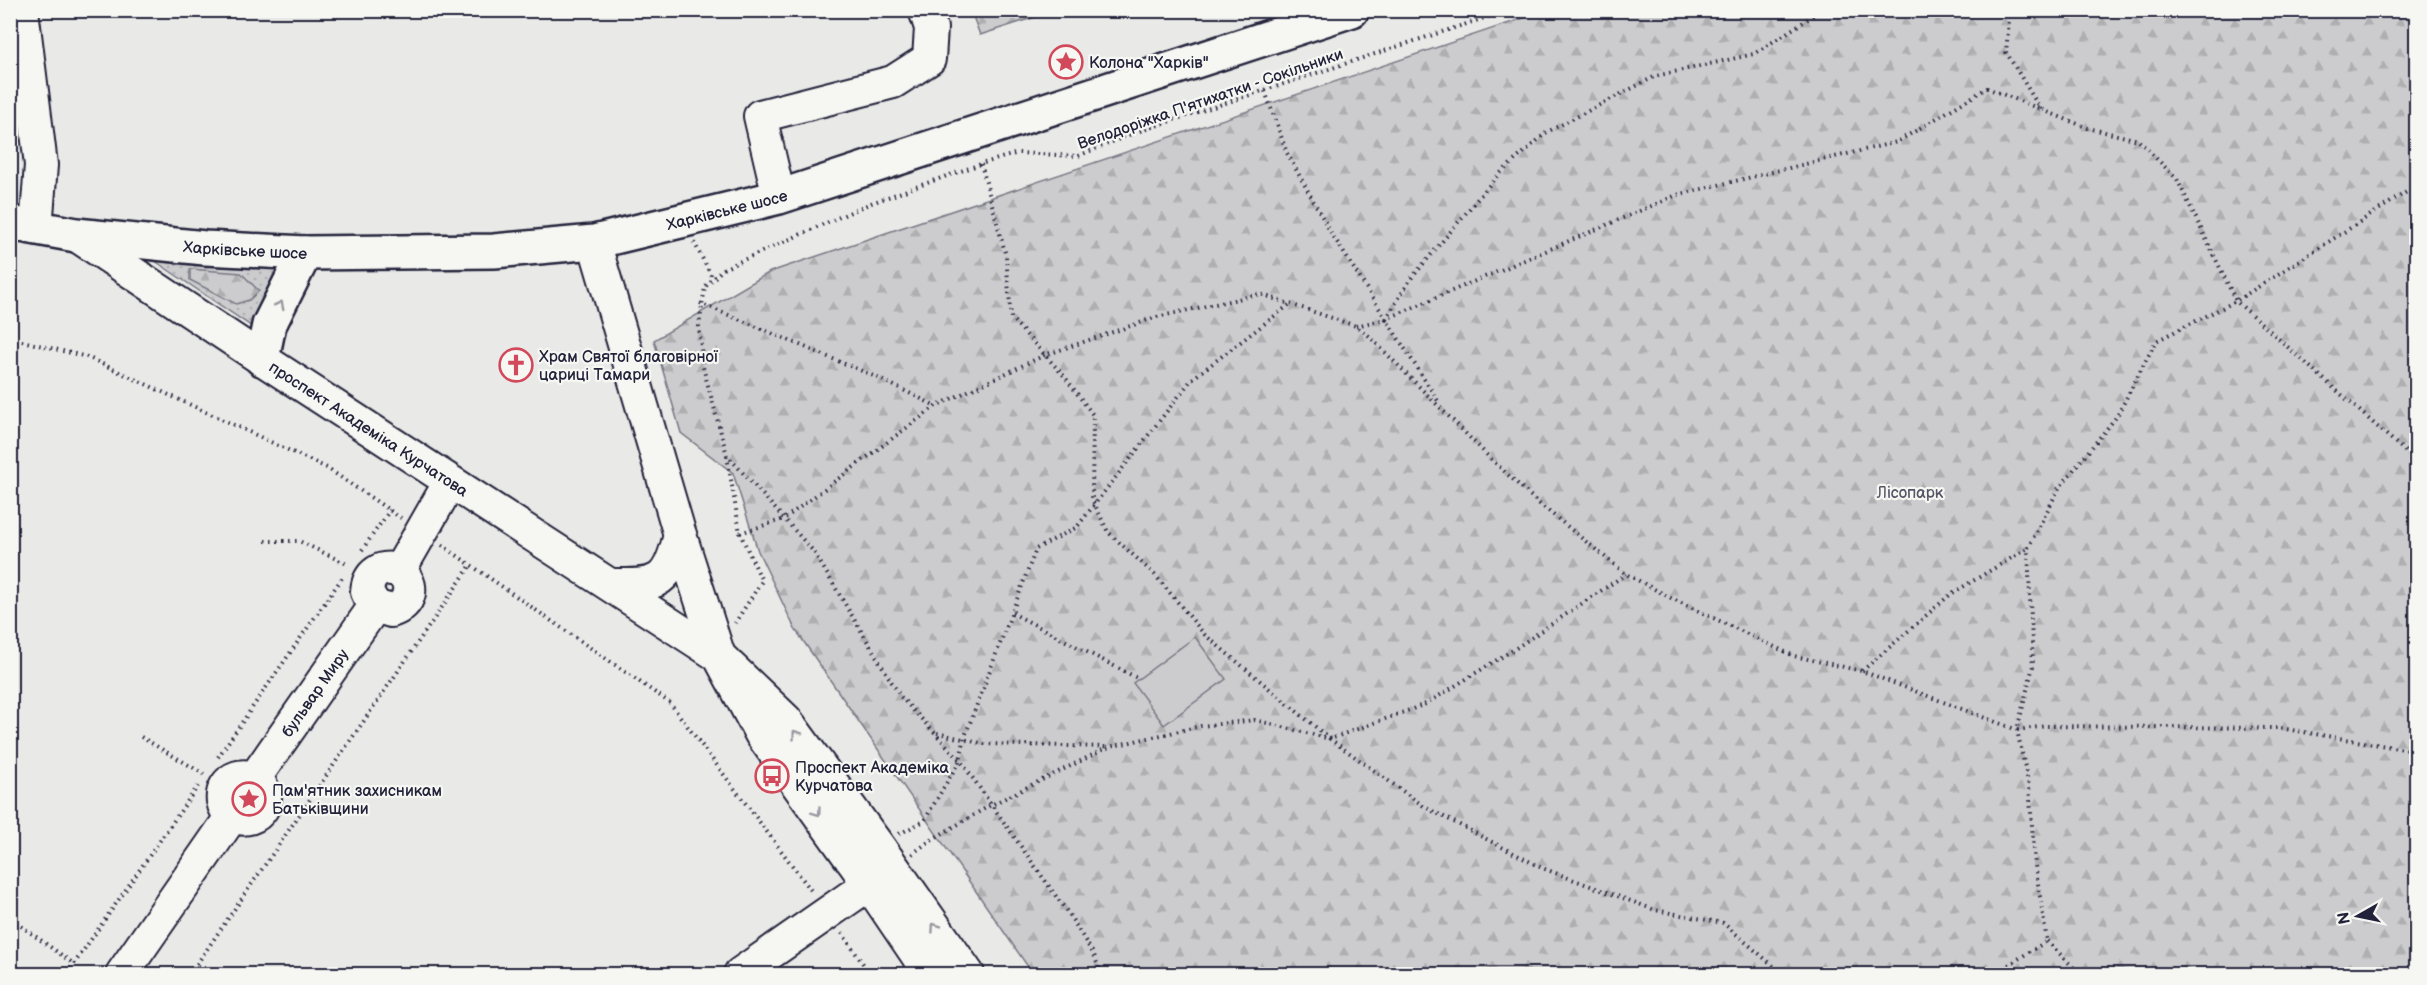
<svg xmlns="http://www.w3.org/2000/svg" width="2427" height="985" viewBox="0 0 2427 985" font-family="'Balsamiq Sans',sans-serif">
<defs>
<pattern id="grass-dots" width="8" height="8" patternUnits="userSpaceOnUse" patternTransform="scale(1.5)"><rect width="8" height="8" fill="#ccccce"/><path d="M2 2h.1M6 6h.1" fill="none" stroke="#afafb2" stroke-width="1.8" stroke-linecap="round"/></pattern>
<pattern id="forest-firs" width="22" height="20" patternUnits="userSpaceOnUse" patternTransform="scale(1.5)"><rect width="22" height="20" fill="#ccccce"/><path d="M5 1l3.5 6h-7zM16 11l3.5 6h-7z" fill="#afafb2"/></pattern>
</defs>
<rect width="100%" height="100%" fill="#e9e9e7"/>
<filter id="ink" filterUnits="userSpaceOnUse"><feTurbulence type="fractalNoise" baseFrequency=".0167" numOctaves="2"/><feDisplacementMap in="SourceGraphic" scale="12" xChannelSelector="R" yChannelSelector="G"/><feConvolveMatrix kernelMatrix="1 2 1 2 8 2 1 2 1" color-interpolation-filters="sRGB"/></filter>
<g filter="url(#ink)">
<!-- grass -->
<path fill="url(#grass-dots)" stroke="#777784" stroke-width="1.5" d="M155,261l126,6 -24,63z"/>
<!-- forest -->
<path fill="url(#forest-firs)" stroke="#777784" stroke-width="1.5" d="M971,11v-1l83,1 -74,24z
M1545,11h871v963h-1383l-238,-345 -37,-78 -25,-78 -52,-40 -27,-93 116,-68z
M190,269l51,4 18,18 -10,9 -13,4 -46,-24z"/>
<!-- pitch -->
<path fill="#ccccce" stroke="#777784" stroke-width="1.5" d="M1195,637l31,42 -62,46 -31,-42z"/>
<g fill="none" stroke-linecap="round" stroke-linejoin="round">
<defs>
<g id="minor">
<path d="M22,10l19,155 -5,63"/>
<path d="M779,197l-19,-81 133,-34 36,-23 2,-31 -6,-18"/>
<path id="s1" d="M76,235l186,124 457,297 67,64 93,127 89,127"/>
<path d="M594,242l86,293 39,121 42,78 108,150 61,90"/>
<path d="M612,585c48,1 56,-2 68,-50"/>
<path d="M375,606l16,5c20,-6 25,-27 8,-40"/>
<path d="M232,816c27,12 46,-20 22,-37"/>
<path id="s2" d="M122,974l110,-158c-21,-17 -3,-49 22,-37l121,-173 -8,-14c1,-18 14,-28 32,-21l51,-89"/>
<path d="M740,974l145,-101"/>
</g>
<g id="major">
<path id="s3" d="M10,223l66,12 129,13 100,5 189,-2 100,-9 185,-45 573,-187"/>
<path d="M262,359l7,-34 36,-72"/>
</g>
</defs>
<!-- minor casing -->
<use href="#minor" stroke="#22223b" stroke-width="36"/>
<!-- major casing -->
<use href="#major" stroke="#22223b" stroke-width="38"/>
<!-- path -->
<path stroke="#22223b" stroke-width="4" stroke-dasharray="1.5 4.5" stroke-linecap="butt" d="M2010,10l-4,42 35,58
M1265,91l22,62 43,78 110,173
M981,164l25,92 5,62 54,59 28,38 -1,84 16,33 47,43 50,60 125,104 96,-35 90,-56 110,-74
M2416,186l-180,115 -80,40 -39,75 -58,72 -31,60 5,118 -16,64 29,-4 233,2 137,23
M694,242l19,37
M700,303l176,74 60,29
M1386,319l24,-39 86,-103 51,-45 109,-56 98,-22 68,-44
M1356,326l30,-7 291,-124 220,-53 90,-54 101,40 50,12 39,39 59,122 180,160
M10,338l77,19 240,111 74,50
M727,456l13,77 22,48 -27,42
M740,533l44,-14 152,-113 109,-51 112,-38 103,-23 96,32 13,10 120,121 47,44 90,73 47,25 121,57 68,15 155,59 12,56 6,79 12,76 -53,33
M265,541h34l50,24
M442,545l228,158 143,190
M362,550l28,-40
M1012,613l127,66
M1862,671l89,-77 77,-46
M937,733l47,11 124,3
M141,737l63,37
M218,757l124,-179
M899,834l25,-13 36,-61 5,-24 71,-187 41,-22 115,-148 97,-74
M912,854l19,-14 60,-35 118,-58 92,-21 54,-6 75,19 95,68 117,61 113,42 68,13 60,51
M21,926l53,38
M842,933l28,41
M2047,941l33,33
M67,974l131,-188
M190,974l281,-409
M1101,974l-7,-19 -24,-39 -110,-156 -60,-64 -86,-144 -87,-97 -24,-88 -4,-41 6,-39 18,-18 148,-66 110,-39 37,-11 60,3 56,-23 375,-123"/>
<!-- minor -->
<use href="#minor" stroke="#f6f6f2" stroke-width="32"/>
<!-- major -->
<use href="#major" stroke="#f6f6f2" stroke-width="33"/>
</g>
<!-- one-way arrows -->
<defs><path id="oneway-chevron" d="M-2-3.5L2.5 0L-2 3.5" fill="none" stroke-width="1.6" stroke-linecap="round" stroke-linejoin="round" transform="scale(1.5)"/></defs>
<g stroke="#9797a0">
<use href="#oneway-chevron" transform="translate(280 305) rotate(-63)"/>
<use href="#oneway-chevron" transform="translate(796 734) rotate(-126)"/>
<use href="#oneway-chevron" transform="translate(817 812) rotate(54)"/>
<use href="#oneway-chevron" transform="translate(935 927) rotate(-125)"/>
</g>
</g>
<!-- icons -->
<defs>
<symbol id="sight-ring" viewBox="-11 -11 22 22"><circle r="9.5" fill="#f6f6f2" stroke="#d1495b" stroke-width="1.5"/><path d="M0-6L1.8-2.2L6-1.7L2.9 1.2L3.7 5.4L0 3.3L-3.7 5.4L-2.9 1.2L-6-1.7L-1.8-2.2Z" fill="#d1495b"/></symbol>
<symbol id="church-ring" viewBox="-11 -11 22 22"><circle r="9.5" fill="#f6f6f2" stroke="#d1495b" stroke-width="1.5"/><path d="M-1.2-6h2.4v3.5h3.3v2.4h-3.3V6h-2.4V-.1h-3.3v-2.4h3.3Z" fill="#d1495b"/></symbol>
<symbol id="bus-ring" viewBox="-11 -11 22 22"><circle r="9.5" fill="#f6f6f2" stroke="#d1495b" stroke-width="1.5"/><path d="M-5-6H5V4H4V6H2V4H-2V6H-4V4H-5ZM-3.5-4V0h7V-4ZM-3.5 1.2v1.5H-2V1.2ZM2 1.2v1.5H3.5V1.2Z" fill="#d1495b"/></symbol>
</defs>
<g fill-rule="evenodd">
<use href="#sight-ring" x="1047" y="43" width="38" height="38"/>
<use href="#church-ring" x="497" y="346" width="38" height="38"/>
<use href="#bus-ring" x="753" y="757" width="38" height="38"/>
<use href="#sight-ring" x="230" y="780" width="38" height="38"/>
</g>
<g text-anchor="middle" stroke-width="4.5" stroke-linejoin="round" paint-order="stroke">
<!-- poi labels -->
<g font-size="16" fill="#22223b" stroke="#f6f6f2" text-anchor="start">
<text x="1089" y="68">Колона "Харків"</text>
<text x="539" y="362">Храм Святої благовірної<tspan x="539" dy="18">цариці Тамари</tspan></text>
<text x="795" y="773">Проспект Академіка<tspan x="795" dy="18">Курчатова</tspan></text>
<text x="272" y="796">Пам'ятник захисникам<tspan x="272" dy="18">Батьківщини</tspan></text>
</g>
<!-- street labels -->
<g font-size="16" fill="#22223b" stroke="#f6f6f2">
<text transform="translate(1210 98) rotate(-19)" y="6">Велодоріжка П'ятихатки - Сокільники</text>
<text dy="6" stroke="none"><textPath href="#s3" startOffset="723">Харківське шосе</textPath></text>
<text dy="6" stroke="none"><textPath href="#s3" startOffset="237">Харківське шосе</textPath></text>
<text dy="6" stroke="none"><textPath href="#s1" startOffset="351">проспект Академіка Курчатова</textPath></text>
<text dy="6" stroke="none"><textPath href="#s2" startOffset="363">бульвар Миру</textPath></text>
</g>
<!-- park labels -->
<g font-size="16" fill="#555567" stroke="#f6f6f2">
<text x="1910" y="498">Лісопарк</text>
</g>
</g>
<!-- margin -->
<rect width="2427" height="985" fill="none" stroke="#f6f6f2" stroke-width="36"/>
<rect x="18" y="18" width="2391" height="949" fill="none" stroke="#22223b" stroke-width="2" filter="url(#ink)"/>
<!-- north arrow -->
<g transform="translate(2358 916) rotate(261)" stroke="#f6f6f2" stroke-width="4.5" paint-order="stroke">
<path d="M0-4.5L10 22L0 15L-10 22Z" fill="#22223b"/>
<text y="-9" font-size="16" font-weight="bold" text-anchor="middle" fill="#22223b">N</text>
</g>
</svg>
